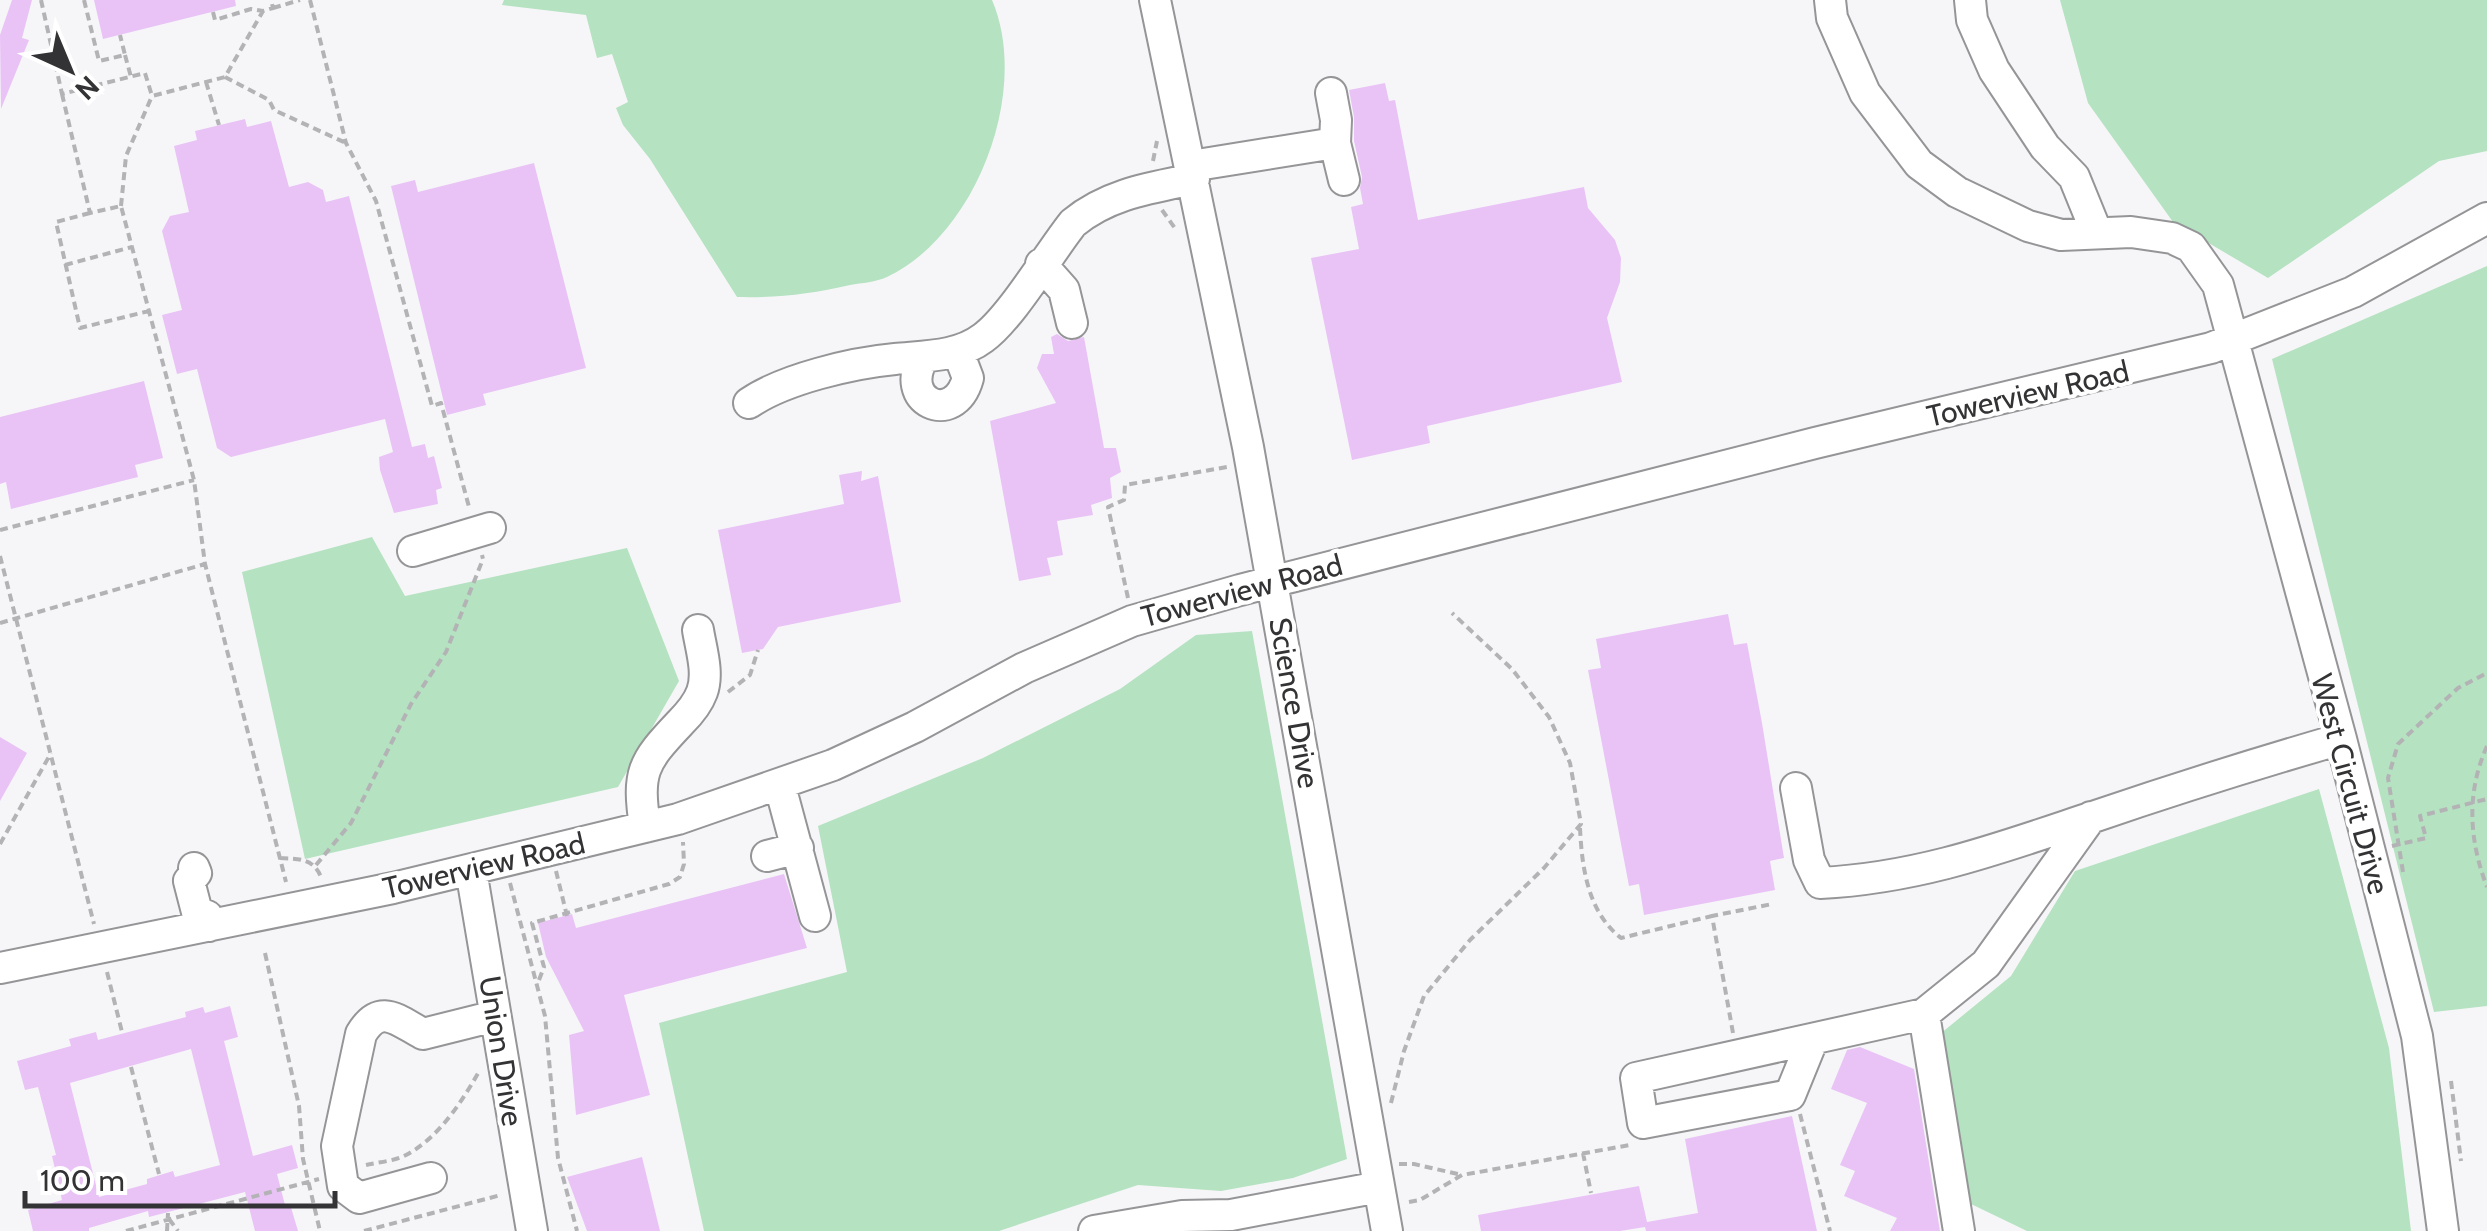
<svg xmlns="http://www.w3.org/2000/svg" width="2487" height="1231" viewBox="0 0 2487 1231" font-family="Cabin,sans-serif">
<rect width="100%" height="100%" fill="#f6f6f9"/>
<!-- green -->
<path fill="#b5e2c0" d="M504,0h488c39,91 -16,235 -105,277 -11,5 -25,6 -37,8 -39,9 -73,13 -113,12l-87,-138 -27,-34 -7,-17 12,-6 -16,-48 -15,4 -11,-43 -84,-10z
M2060,0h427v151l-48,10 -171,117 -95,-56 -85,-119z
M2487,266v740l-53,6 -162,-653z
M372,537l33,59 222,-48 52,133 -61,106 -313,72 -63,-287z
M1252,631l95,528 -54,19 -72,13 -83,-6 -139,46h-295l-45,-208 188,-51 -29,-146 165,-68 137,-69 76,-54z
M2319,789l70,259 22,183h-384l-56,-27 -31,-170 71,-58 64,-105z"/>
<!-- building -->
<path fill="#e9c3f6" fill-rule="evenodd" d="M12,0h20l-10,38 7,2 -28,69 -1,-74z
M94,0h141l1,6 -133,33z
M1385,83l4,18 6,-1 23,120 166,-33 4,21 27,32 6,18 -1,24 -13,36 15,64 -195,44 3,17 -78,17 -41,-202 48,-9 -8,-42 12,-3 -3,-16 2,-11 -8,-36v-24l-5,-27z
M245,119l2,8 24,-6 18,66 19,-5 15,8 3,12 23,-6 63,251 13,-3 3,14 6,-2 8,32 -6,2 2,14 -44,9 -14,-43 -1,-13 14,-5 -8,-33 -154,38 -14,-9 -20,-79 -20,5 -15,-59 20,-5 -20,-79 8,-15 19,-4 -15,-66 23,-6 -2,-9z
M534,163l52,205 -103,26 3,11 -39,10 -56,-229 24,-6 3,12z
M1057,334l11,7 16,-4 20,111h12l5,24 -11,6 2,20 -21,7 2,10 -36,6 6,34 -16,3 4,17 -32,6 -29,-160 66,-18 -19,-35 5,-14h12l-3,-17z
M144,381l19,77 -28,7 3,12 -127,32 -5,-27 -6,2v-67z
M862,471l-1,10 17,-5 23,126 -123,25 -15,22 -21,4 -24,-123 126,-26 -5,-29z
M1728,614l6,31 13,-2 15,80 22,135 -14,3 5,29 -131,25 -5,-31 -10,2 -41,-216 13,-2 -5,-29z
M0,737l27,16 -27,48z
M784,874l23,74 -183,47 26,100 -74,20 -7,-80 15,-4 -38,-74 -8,-34 34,-9 4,14z
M230,1006l8,31 -14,4 29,115 39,-11 6,23 -21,6 8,31 5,-1 8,27h-43l-10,-39 -96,25 -1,-6 -59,17v3h-56l-5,-21 34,-10 -10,-44 4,-1 -18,-68 -13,3 -8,-29 54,-15 -2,-7 27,-7 2,8 88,-23 -1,-5 18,-5 2,6zM191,1049l29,116 -45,12 -2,-6 -26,8v5l-48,13 -29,-114z
M1860,1047l54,22 26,162h-50l7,-13 -53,-22 11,-25 -15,-6 27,-62 -36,-14 16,-39z
M1792,1116l25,115h-171l-1,-4 -25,4h-139l-3,-16 161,-29 8,36 51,-9 -13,-74z
M642,1157l18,74h-73l-20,-54z"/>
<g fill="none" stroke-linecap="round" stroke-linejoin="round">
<defs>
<path id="minor" d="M1155,0l93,447 139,784
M1830,0l2,18 33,75 54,71 38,28 71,34 33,9 70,-3 41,6 19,9 27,38 123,454 76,297 26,195
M1970,0l2,20 22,50 51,77 29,30 22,54
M1335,143l9,37
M1191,166l144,-23 1,-23 -5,-27
M1041,264l23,26 8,33
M924,357c-28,43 30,72 44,21l-8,-21 -7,-5
M749,403c35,-24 103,-40 146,-44 29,-3 63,-2 88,-21 28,-20 66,-85 90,-115 35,-29 77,-35 121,-44
M413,551l77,-23
M780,786l35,130
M1796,788l13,72 11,23c100,-5 180,-35 273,-66 82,-28 165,-54 248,-78
M645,827c-8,-55 -3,-64 35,-104 8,-8 18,-20 22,-31 7,-19 -1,-43 -4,-62
M767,856l31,-8
M194,868l2,5 -7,8 8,31 10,4 2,10
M471,870l61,361
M0,968l393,-80 285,-69 155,-54 82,-38 109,-59 108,-47 108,-31 575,-147 396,-95 142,-56 134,-74
M1924,1014l35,217
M1812,1041l-22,54 -147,28 -7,-45 288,-64 62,-50 105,-147
M431,1178l-72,20 -16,-12 -6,-40 24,-112c19,-32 36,-14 62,0l72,-18
M1094,1231l88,-15 49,-1 148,-28"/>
</defs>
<!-- minor casing -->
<use href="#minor" stroke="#959598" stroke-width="34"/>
<!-- path -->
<path stroke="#b3b3b6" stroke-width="4" stroke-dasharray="8 5" stroke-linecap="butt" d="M41,0l21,94 83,-21 7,23 73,-19 38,-66 10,-3 -2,-8
M84,0l15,61 26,-6 -5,-20
M310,0l36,143 30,58 56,205 9,-3 28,104
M273,8l27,-8
M213,12l2,8 36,-11 12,2
M125,55l6,22
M225,77l44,23 5,10 72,33
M206,82l13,43
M62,94l28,119 31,-7 73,274 11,84 81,318
M1153,161l4,-20
M121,206l5,-50 26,-60
M1162,210l15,21
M90,213l-34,9 24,106 69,-17
M65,265l67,-18
M0,530l194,-50
M0,556l94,368
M1128,598l-20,-91 16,-7 1,-15 102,-18
M0,623l205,-59
M728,692l22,-17 8,-25
M2487,746c-21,47 -18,94 0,141
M1580,828c2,41 8,84 41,110l91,-22
M0,844l51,-91
M2392,846l34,-8 -6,-22 67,-17
M280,858c19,1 33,0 41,19
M316,865l35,-42 60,-119 35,-52 37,-93 -1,-4
M2403,872l-15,-94 10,-34 60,-56 29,-15
M510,883l35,133 13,142 19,73
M265,953l34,153 4,53 17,72
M107,972l15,60
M539,980l5,-13 -12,-44 137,-39 11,-7 4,-13 -1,-22
M1733,1033l-21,-117 60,-12
M131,1067l28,107
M2451,1081l10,80
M1391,1103l13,-52 20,-55 46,-56 74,-72 37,-44 -11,-61 -21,-46 -37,-48 -60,-56
M1800,1114l30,117
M1583,1153l8,40
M1399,1164h15l48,11
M366,1165c13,-3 29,-4 40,-10 34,-18 56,-54 74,-85
M1409,1202l11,-2 42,-25 168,-30
M169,1219l9,12
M126,1231l193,-52
M167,1231l1,-18
M364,1231l137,-36"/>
<!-- minor -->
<use href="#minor" stroke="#fff" stroke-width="30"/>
<!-- path-bridge -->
<path stroke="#b3b3b6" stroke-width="4" stroke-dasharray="8 5" stroke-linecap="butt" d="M556,871l11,45"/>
</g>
<g text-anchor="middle" stroke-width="8" stroke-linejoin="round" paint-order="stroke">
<!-- street labels -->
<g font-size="30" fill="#333335" stroke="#fff">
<text transform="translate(2028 394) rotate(-13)" y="10">Towerview Road</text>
<text transform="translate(1242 591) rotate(-15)" y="10">Towerview Road</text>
<text transform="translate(1294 703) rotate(80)" y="10">Science Drive</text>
<text transform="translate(2350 784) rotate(75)" y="10">West Circuit Drive</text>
<text transform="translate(484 866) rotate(-13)" y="10">Towerview Road</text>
<text transform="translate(501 1051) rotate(81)" y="10">Union Drive</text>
</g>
</g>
<!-- north arrow -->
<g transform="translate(70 70) rotate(136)" stroke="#ffffff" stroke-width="8" paint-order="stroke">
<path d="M0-8L18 38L0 25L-18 38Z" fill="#333335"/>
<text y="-15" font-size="28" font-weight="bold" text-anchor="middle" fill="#333335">N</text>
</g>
<!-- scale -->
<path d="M25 1191v15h310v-15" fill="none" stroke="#333335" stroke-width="5"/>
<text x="40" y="1191" font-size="30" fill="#333335" stroke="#ffffff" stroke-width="8" paint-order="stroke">100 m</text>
</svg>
